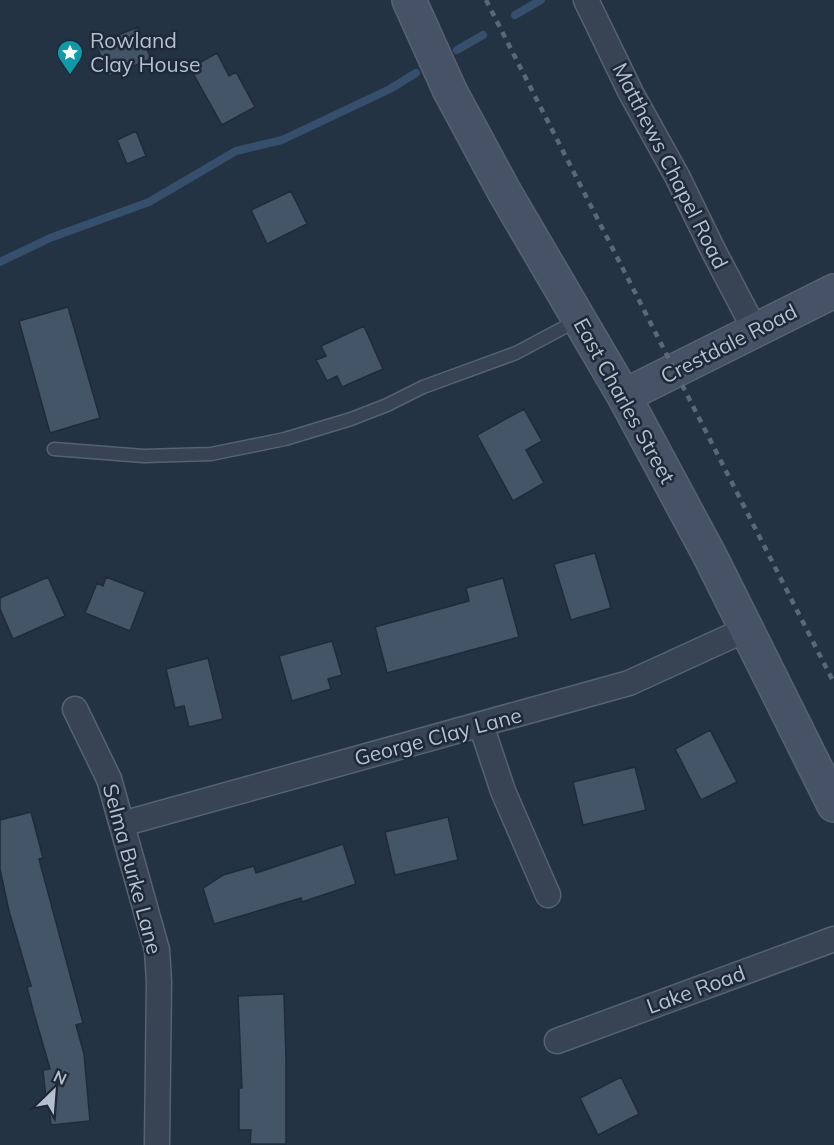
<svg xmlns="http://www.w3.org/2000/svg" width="834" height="1145" viewBox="0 0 834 1145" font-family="Mulish,sans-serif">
<rect width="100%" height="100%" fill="#243344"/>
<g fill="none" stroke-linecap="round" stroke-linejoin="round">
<!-- stream -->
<path stroke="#364f6c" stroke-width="8" d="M515,15l26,-15
M457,50l26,-15
M0,262l50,-24 99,-36 87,-51 46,-11 108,-51 26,-16"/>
</g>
<!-- building -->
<path fill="#445568" stroke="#1f2b3a" stroke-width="1.5" d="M138,27l13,32 -42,17 -13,-32z
M217,53l12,23 7,-4 19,35 -33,18 -32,-57z
M136,131l10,25 -19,8 -10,-24z
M291,191l16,33 -40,20 -16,-34z
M68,307l32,111 -50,15 -31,-112z
M364,326l19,43 -41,18 -5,-11 -10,5 -11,-21 10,-4 -5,-10z
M524,409l18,32 -16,9 18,33 -31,18 -36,-66z
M595,553l16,55 -40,12 -17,-56z
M48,577l17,39 -52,23 -13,-30v-11z
M106,577l39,15 -15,39 -45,-18 12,-30 6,3z
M503,578l16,59 -132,36 -12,-46 94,-26 -3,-13z
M332,641l10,34 -14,4 3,10 -39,12 -13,-45z
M208,658l15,61 -34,8 -5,-21 -9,2 -9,-39z
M710,730l27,52 -36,18 -26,-51z
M635,767l11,43 -63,15 -10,-43z
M31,812l12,46 -4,1 44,164 -7,2 8,29 6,67 -39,4 -3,-27 -2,1 -3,-29 7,-1 -17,-59 -6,-23 4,-1 -22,-75 -9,-42v-49z
M448,817l10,43 -63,15 -10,-43z
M343,844l13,40 -54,18 -1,-4 -87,26 -11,-36 20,-13 31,-9 2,7z
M284,994l2,66v84h-36l1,-14h-12v-42h3l-4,-92z
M621,1077l18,37 -41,21 -18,-37z"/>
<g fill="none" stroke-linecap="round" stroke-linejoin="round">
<defs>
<path id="lane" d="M54,449l90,7 67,-2 74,-15 66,-20 36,-14 36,-18 93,-34 62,-33"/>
<path id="street" d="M586,0l45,93 46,83 36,74 42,80
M75,709l34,70 48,171 2,32 -2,163
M481,725l22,66 45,104
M122,824l507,-141 118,-54
M557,1041l277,-102"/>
<path id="secondary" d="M409,0l41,91 54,100 120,205 86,160 124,249
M624,396l210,-105"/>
</defs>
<!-- lane casing -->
<use href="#lane" stroke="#566270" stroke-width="15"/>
<!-- street casing -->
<use href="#street" stroke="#566270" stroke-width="27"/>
<!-- secondary casing -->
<use href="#secondary" stroke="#566270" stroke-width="36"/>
<!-- lane -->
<use href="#lane" stroke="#384453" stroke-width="12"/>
<!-- street -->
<use href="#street" stroke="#384453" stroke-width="24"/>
<!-- secondary -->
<use href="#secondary" stroke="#465367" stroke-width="33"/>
<!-- rail -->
<path stroke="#5a697a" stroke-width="4.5" stroke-dasharray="6 6" stroke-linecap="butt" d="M486,0l348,683"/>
</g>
<!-- icons -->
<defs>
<symbol id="sight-pin" viewBox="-11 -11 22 30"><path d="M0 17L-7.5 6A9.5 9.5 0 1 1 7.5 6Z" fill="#0f9aa8" stroke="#1d2939"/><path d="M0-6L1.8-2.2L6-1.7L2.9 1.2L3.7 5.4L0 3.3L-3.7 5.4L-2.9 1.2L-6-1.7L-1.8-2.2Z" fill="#fff"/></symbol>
</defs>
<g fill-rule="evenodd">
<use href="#sight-pin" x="55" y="38" width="30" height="40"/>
</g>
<g text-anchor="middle" stroke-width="5" stroke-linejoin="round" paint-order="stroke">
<!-- poi labels -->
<g font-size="21" fill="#b5bfcd" stroke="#1d2939" text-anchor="start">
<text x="90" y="48">Rowland<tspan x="90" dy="24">Clay House</tspan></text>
</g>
<!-- street labels -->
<g font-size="21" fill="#b5bfcd" stroke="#1d2939">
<text transform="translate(670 166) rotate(63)" y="7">Matthews Chapel Road</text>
<text transform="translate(729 344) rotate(-27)" y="7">Crestdale Road</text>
<text transform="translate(624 401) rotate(61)" y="7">East Charles Street</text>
<text transform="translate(438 737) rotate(-15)" y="7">George Clay Lane</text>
<text transform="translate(132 869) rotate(75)" y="7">Selma Burke Lane</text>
<text transform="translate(696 990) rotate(-20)" y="7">Lake Road</text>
</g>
</g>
<!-- north arrow -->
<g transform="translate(54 1091) rotate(25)" stroke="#1d2939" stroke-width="4.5" paint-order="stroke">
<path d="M0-4.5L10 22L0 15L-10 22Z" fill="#b5bfcd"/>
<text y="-9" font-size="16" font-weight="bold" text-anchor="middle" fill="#b5bfcd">N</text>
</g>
</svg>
